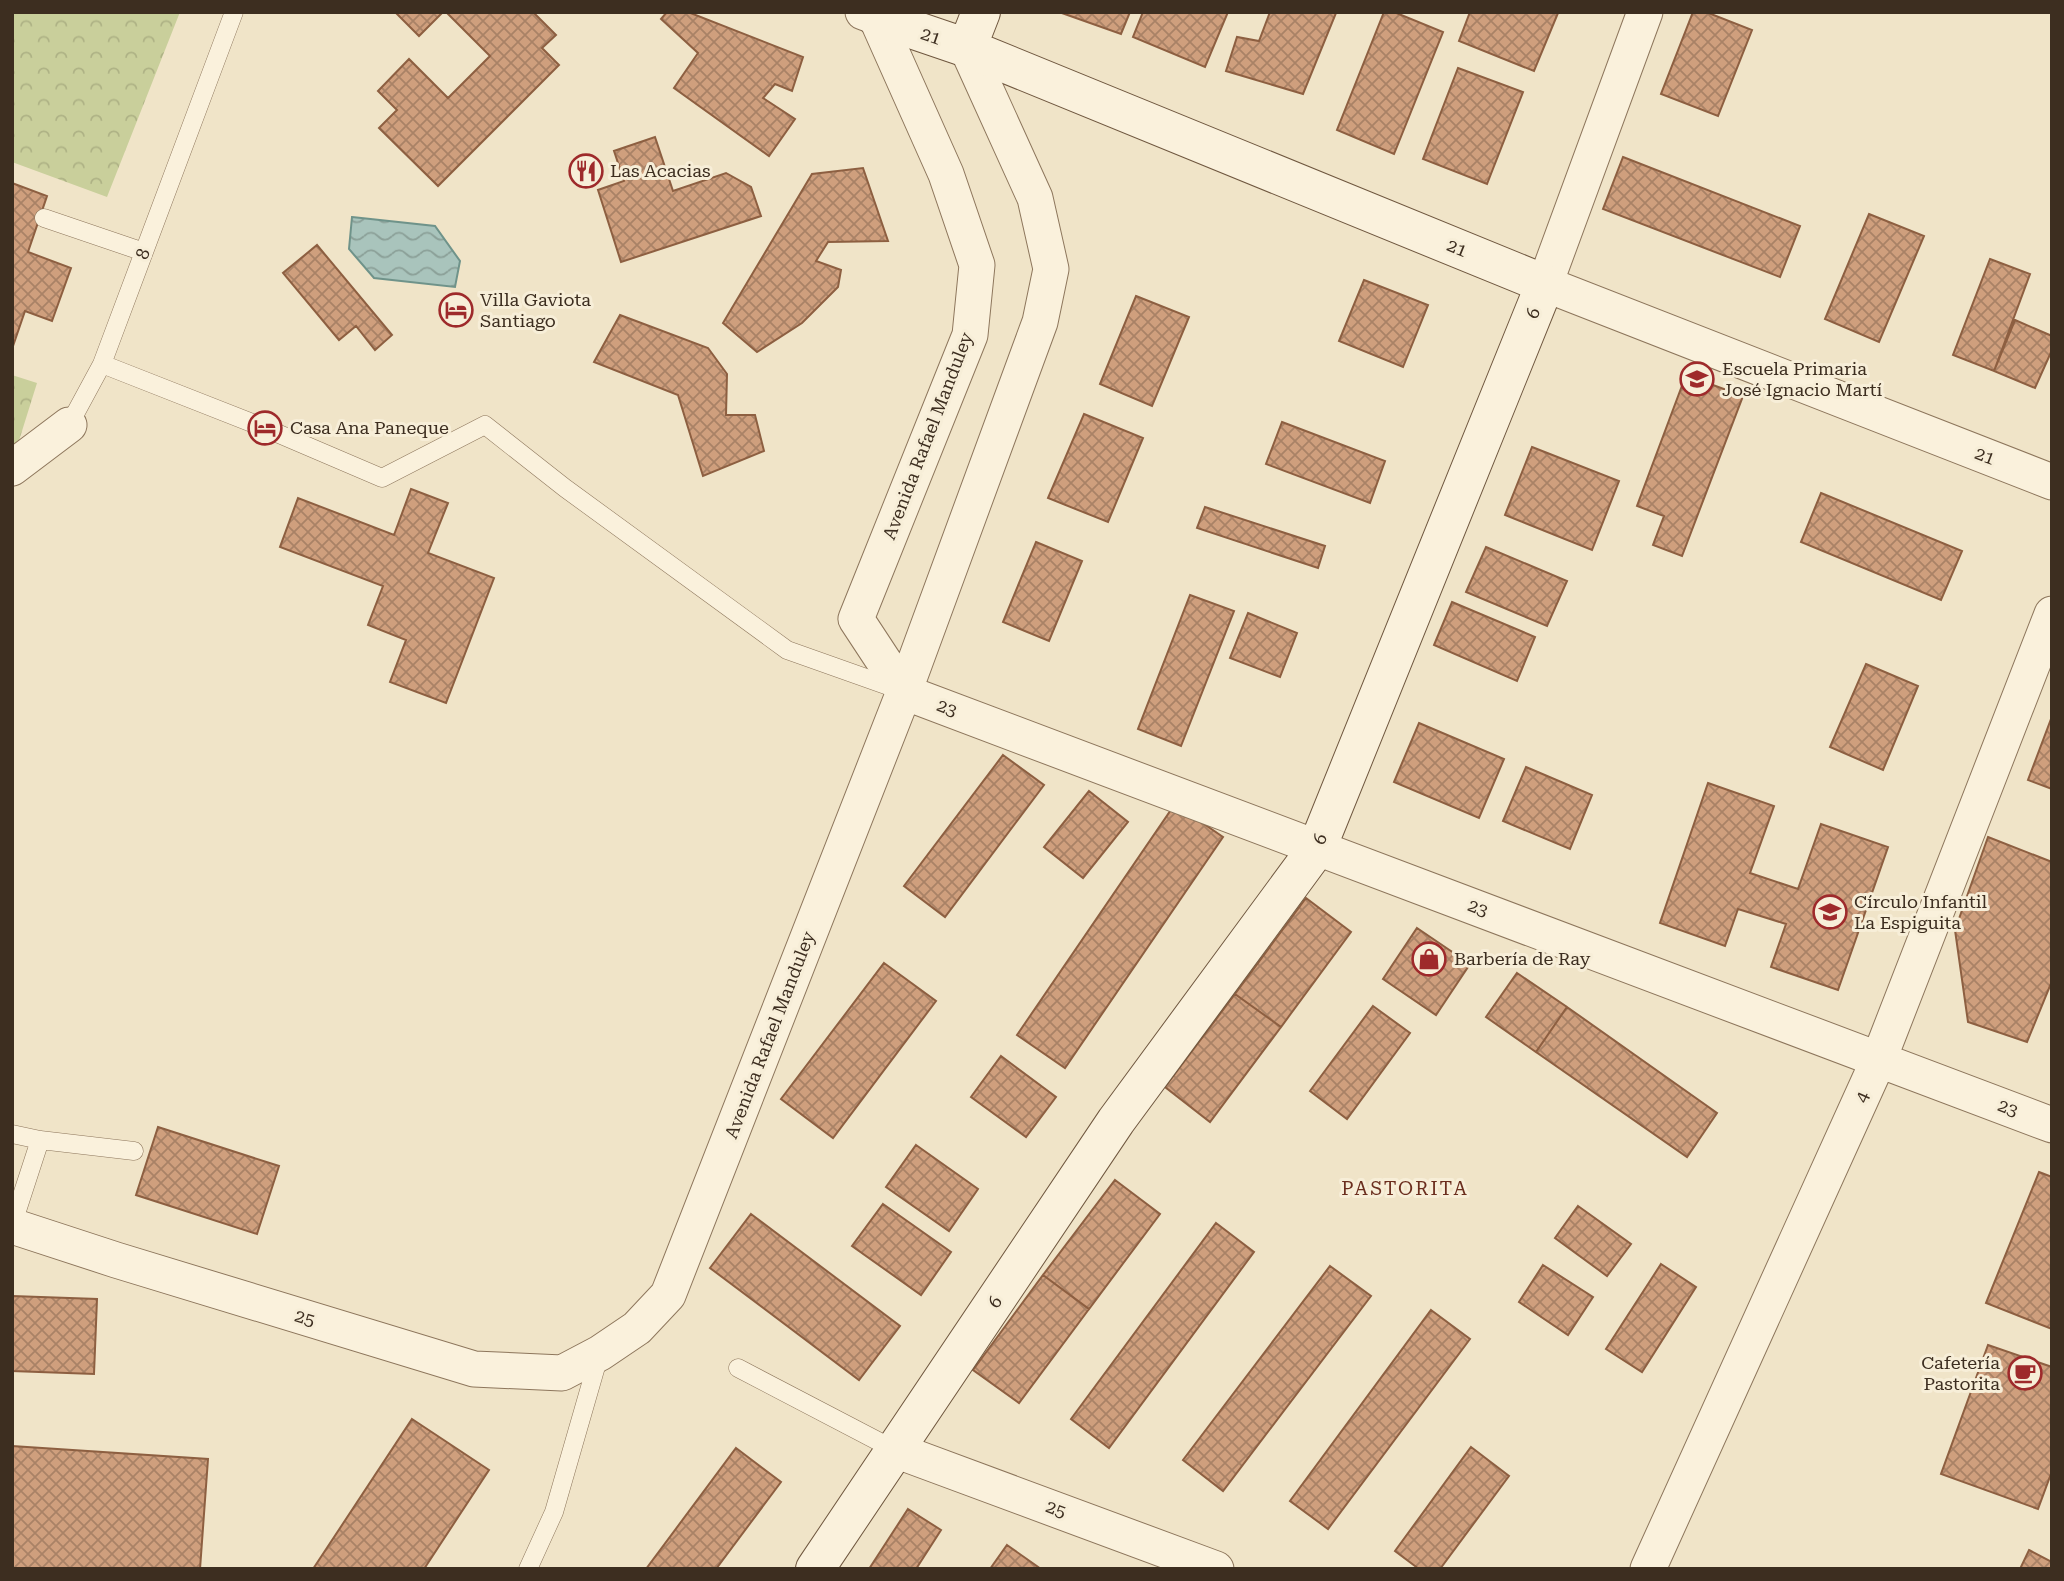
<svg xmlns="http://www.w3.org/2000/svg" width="2064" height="1581" viewBox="0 0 2064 1581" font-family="'Roboto Serif',serif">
<defs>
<pattern id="forest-crowns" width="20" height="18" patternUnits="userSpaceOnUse" patternTransform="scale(1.75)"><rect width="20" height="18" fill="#c9cf9b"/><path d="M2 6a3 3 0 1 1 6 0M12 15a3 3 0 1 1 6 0" fill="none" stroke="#aeb285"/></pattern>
<pattern id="water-waves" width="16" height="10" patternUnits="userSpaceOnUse" patternTransform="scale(1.75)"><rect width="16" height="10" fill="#a9c4bc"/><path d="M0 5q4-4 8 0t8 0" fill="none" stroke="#8ba098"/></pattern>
<pattern id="building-cross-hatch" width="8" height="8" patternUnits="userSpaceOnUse" patternTransform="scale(1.75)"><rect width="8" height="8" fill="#cf9f7d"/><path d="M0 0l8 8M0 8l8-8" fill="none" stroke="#a98266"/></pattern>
</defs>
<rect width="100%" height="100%" fill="#f0e4c8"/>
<!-- forest -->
<path fill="url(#forest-crowns)" d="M12,12h168l-73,185 -95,-35z
M12,375l25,8 -25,80z"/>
<!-- water -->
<path fill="url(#water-waves)" stroke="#6f938a" stroke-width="2" d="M352,217l83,9 25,35 -5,26 -81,-9 -25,-29z"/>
<!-- building -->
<path fill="url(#building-cross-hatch)" stroke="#8d5f41" stroke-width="2" d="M395,12h48l-24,24z
M446,12h87l23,23 -14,13 17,17 -121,121 -59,-58 18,-18 -19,-19 31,-32 39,39 42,-42z
M667,12h21l115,45 -11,34 -17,-7 -12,14 32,21 -26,37 -95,-68 24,-35 -37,-34z
M1059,12h71l-9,22z
M1143,12h85l-23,55 -72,-30z
M1270,12l66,1 -33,81 -77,-23 11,-34 22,4z
M1384,12h10l49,20 -49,122 -57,-24z
M1470,12h88v1l-24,58 -75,-30z
M1693,12h13l46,18 -34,86 -57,-22z
M1458,68l65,24 -36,92 -64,-25z
M655,137l18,54 53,-18 25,14 10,29 -140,46 -23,-72 26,-9 -10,-30z
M1623,157l177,69 -20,51 -177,-68z
M863,168l25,73 -60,1 -12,19 25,9 -3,17 -36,36 -45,29 -34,-29 89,-149z
M12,183l35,13 -19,56 43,16 -19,53 -27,-10 -13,38z
M1869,214l55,22 -45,106 -54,-23z
M317,245l75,90 -17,15 -19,-24 -17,14 -56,-67z
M1990,259l40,15 -36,97 -41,-16z
M1364,280l64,25 -25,62 -64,-26z
M1136,296l53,21 -37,89 -52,-22z
M620,315l88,33 19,26 -1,41h29l9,36 -61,25 -25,-81 -84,-33z
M2015,320l37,16v14l-17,38 -41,-17z
M1686,375l57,21 -61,160 -29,-11 11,-29 -27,-10z
M1084,414l59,24 -35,84 -60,-24z
M1282,422l103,39 -15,42 -104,-39z
M1532,447l87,34 -27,69 -87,-35z
M411,489l37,14 -20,50 66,25 -48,125 -56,-21 16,-42 -38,-15 15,-39 -103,-39 18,-49 96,37z
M1821,493l141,58 -21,49 -140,-58z
M1205,507l120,39 -7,22 -121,-40z
M1036,542l46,19 -33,80 -46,-19z
M1486,547l81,34 -20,45 -81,-34z
M1190,595l44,16 -53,135 -43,-17z
M1452,602l83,35 -18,44 -83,-36z
M1248,613l49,20 -17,44 -50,-19z
M1866,664l52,22 -35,84 -53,-23z
M2051,719h1v70l-24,-9z
M1419,723l85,36 -25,59 -85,-36z
M1003,755l41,30 -99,132 -41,-31z
M1526,767l66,28 -22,54 -67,-28z
M1708,783l66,23 -24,67 48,16 23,-65 67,23 -50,143 -67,-23 15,-43 -48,-15 -13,37 -65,-23z
M1089,791l39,31 -45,56 -39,-31z
M1175,804l48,33 -158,231 -48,-33z
M1988,837l64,25v119l-25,61 -59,-20 -13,-92z
M1306,898l45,34 -70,95 -46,-33z
M1417,928l53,36 -34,51 -53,-36z
M884,963l52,38 -103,137 -52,-39z
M1517,973l50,34 -31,45 -50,-35z
M1235,994l46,33 -71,95 -45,-35z
M1373,1006l37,27 -63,86 -37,-28z
M1567,1007l150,106 -30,44 -151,-105z
M1001,1056l55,41 -30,40 -55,-40z
M158,1127l121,39 -22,68 -121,-39z
M916,1145l62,44 -29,42 -63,-44z
M2039,1172l13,5v152l-66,-26z
M1115,1180l45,34 -71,95 -46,-34z
M883,1204l68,48 -30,43 -69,-49z
M1578,1206l53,38 -24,32 -52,-38z
M751,1214l149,112 -41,54 -149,-112z
M1216,1223l38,29 -145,196 -38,-29z
M1661,1264l35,23 -54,85 -36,-23z
M1543,1265l50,32 -25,38 -49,-33z
M1330,1266l41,30 -148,195 -40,-31z
M1043,1275l46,34 -70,94 -46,-33z
M12,1296l85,3 -3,75 -82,-3z
M1431,1310l39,29 -142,190 -38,-28z
M1988,1345l64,22v104l-14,38 -97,-35z
M412,1419l77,51 -65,99h-111z
M12,1446l196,13 -8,110h-188z
M1471,1447l38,29 -69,93h-21l-24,-18z
M736,1448l45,34 -65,87h-70z
M908,1509l33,21 -25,39h-47z
M1007,1545l34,24h-51z
M2029,1550l23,12v7h-32z"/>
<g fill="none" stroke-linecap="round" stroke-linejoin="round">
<defs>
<path id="lane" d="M44,218l100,34
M102,364l163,64 117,50 103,-53 80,63 222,162 110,39
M69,425l33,-61 132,-352
M12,1134l28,6 94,11
M12,1226l28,-86
M738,1368l157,82
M528,1569l26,-57 45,-156"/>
<path id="street" d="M863,12l13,5 70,157 31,91 -7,70 -114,284 48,73
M1645,12l-100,272 507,198
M12,468l57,-43
M904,692l1148,433
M12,1226l104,34 358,109 88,4 38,-20 37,-25 31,-33 236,-603 136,-370 11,-53 -16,-71 -68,-150
M895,1450l321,119
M1648,1569l231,-510 173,-445"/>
<path id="secondary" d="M967,48l14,-36
M815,1569l301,-448 201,-273 228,-564 -578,-236 -91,-31 2,-5"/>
</defs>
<!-- lane casing -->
<use href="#lane" stroke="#8d765c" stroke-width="19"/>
<!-- street casing -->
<use href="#street" stroke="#8d765c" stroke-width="37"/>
<!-- secondary casing -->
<use href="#secondary" stroke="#6f573f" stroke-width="40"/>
<!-- lane -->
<use href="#lane" stroke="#faf1dc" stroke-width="18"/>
<!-- street -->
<use href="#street" stroke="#faf1dc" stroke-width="35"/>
<!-- secondary -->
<use href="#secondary" stroke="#faf1dc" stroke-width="38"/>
</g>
<!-- icons -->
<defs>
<symbol id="restaurant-ring" viewBox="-11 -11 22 22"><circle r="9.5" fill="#f7eed8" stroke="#9e2a2b" stroke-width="1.5"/><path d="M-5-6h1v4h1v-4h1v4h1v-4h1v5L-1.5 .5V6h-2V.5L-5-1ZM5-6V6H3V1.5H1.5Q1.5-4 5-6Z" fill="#9e2a2b"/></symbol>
<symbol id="hotel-ring" viewBox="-11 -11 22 22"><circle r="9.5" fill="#f7eed8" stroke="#9e2a2b" stroke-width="1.5"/><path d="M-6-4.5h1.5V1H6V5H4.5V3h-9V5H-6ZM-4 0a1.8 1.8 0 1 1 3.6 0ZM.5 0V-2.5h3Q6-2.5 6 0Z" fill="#9e2a2b"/></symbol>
<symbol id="school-ring" viewBox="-11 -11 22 22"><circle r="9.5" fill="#f7eed8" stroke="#9e2a2b" stroke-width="1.5"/><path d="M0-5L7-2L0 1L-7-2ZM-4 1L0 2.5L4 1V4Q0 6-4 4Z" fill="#9e2a2b"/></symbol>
<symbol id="shop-ring" viewBox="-11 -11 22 22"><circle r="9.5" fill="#f7eed8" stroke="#9e2a2b" stroke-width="1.5"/><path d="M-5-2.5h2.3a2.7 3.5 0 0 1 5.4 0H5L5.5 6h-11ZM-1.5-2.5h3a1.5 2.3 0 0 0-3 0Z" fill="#9e2a2b"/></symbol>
<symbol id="cafe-ring" viewBox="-11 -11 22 22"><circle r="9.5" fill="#f7eed8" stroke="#9e2a2b" stroke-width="1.5"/><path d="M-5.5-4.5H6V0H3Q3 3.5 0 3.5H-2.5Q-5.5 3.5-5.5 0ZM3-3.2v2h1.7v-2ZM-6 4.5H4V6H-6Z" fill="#9e2a2b"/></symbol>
</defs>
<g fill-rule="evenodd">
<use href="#restaurant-ring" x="567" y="152" width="38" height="38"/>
<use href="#hotel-ring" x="437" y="291" width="38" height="38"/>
<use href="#school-ring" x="1678" y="360" width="38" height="38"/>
<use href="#hotel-ring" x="246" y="409" width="38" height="38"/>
<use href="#school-ring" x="1811" y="893" width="38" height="38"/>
<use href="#shop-ring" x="1410" y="940" width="38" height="38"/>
<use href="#cafe-ring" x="2006" y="1354" width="38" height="38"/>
</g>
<g text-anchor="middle" stroke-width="6" stroke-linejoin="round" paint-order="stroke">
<!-- street labels -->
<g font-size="18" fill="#3d2e20" stroke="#f7eed8">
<text transform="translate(931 36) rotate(19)" y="6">21</text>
<text transform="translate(1457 248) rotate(22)" y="6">21</text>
<text transform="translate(143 254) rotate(-69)" y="6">8</text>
<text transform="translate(1533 313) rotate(-68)" y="6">6</text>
<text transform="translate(928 436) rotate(-69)" y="6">Avenida Rafael Manduley</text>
<text transform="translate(1985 456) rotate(21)" y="6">21</text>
<text transform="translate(947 708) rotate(21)" y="6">23</text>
<text transform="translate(1320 839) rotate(-66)" y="6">6</text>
<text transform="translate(1478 908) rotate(21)" y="6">23</text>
<text transform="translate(770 1035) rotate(-69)" y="6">Avenida Rafael Manduley</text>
<text transform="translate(1862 1097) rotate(-66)" y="6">4</text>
<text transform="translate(2008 1108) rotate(21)" y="6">23</text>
<text transform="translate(995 1302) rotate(-56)" y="6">6</text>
<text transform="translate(305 1318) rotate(17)" y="6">25</text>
<text transform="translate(1056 1509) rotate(20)" y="6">25</text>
</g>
<!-- poi labels -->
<g font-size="18" fill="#3d2e20" stroke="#f7eed8" text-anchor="start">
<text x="610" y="177">Las Acacias</text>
<text x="480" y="306">Villa Gaviota<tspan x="480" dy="21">Santiago</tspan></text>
<text x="1722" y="375">Escuela Primaria<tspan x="1722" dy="21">José Ignacio Martí</tspan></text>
<text x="290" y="434">Casa Ana Paneque</text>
<text x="1854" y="908">Círculo Infantil<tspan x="1854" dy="21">La Espiguita</tspan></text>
<text x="1454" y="965">Barbería de Ray</text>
<text x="2000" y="1369" text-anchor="end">Cafetería<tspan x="2000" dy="21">Pastorita</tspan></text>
</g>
<!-- neighbourhood labels -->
<g font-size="19" letter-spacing="2" fill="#6b2e1e" stroke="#f7eed8">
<text x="1405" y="1195">PASTORITA</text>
</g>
</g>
<!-- border -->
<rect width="2064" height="1581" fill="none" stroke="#3d2e20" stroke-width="28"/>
</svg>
